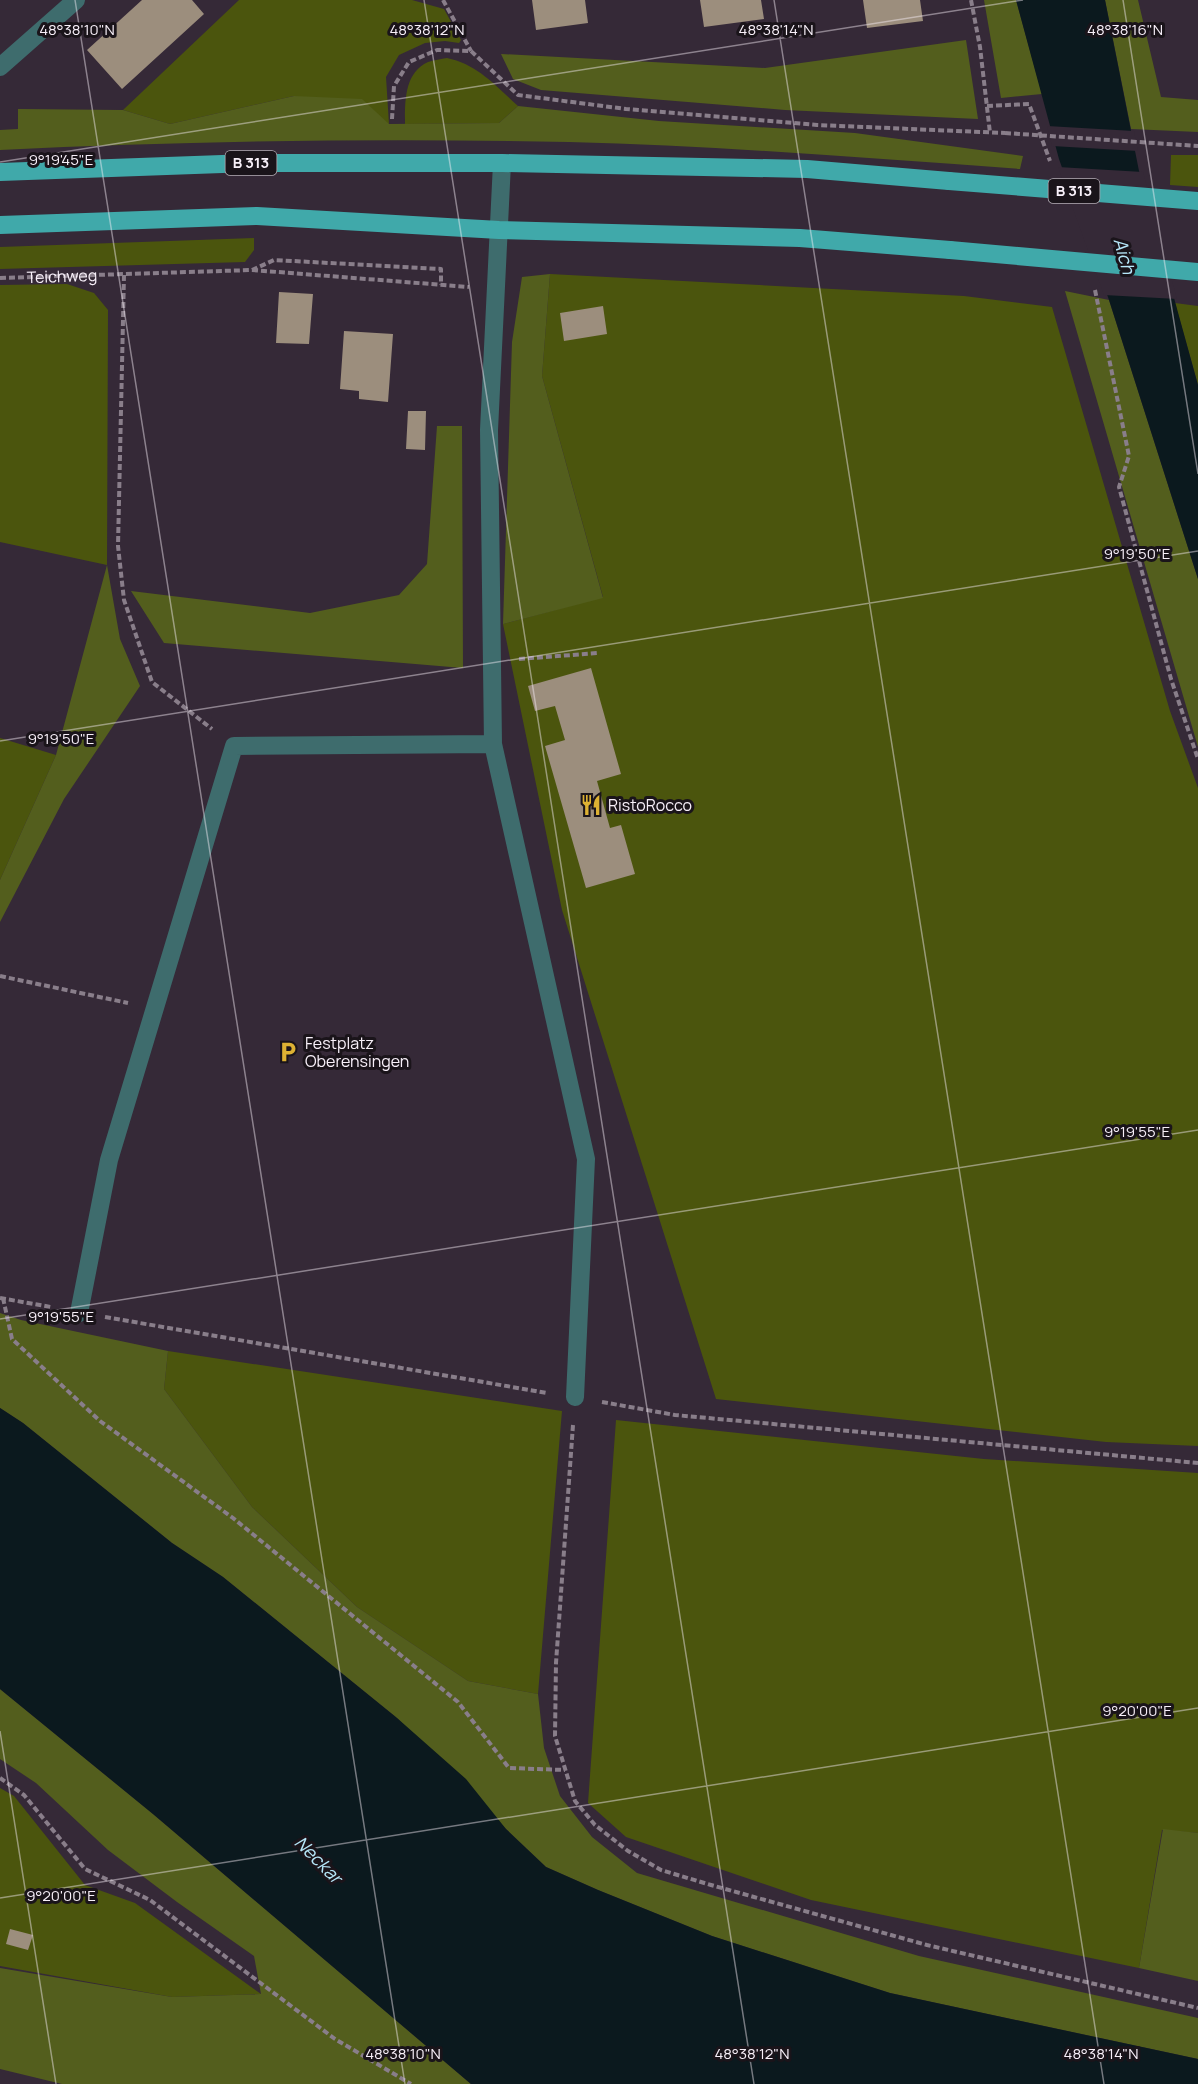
<svg xmlns="http://www.w3.org/2000/svg" width="1198" height="2084" viewBox="0 0 1198 2084" font-family="Manrope,sans-serif">
<rect width="100%" height="100%" fill="#352937"/>
<!-- green -->
<path fill="#4b550d" d="M239,0h173l32,9 17,31 -2,3 -14,-2 -20,2 -26,12 -13,22 3,47 -95,-28 -124,28 -47,-14z
M447,58c30,6 49,28 71,48l-19,17 -94,1c0,-22 -1,-51 23,-62 6,-2 13,-3 19,-4z
M1171,155h27v32l-28,-2z
M254,238v12l-9,12 -245,7v-22z
M550,274l414,22 88,11 118,404 28,77v658l-92,-4 -390,-43 -154,-489 -59,-286 100,-27 -61,-221z
M67,284l27,9 14,17 -1,255 -107,-23v-257z
M1175,303l23,3v79z
M0,738l56,17 -56,125z
M168,1351l394,60 -24,283 -70,-13 -111,-74 -105,-100 -88,-118z
M616,1420l368,39 214,14v360l-36,-3 -23,138 -328,-68 -185,-63 -38,-34z
M0,1788l14,8 71,89 50,18 126,91 -89,3 -172,-31z"/>
<!-- forest -->
<path fill="#535e1d" d="M984,0h32l26,94 -41,4z
M1105,0h33l23,97 37,3v32l-67,-3z
M966,40l12,79 -193,-9 -244,-20 -28,-11 -12,-25 264,14z
M294,96l68,3 27,25 110,-1 19,-17 141,15 196,12 168,23 -3,13c-150,-11 -301,-23 -451,-27 -190,-4 -380,-1 -569,8v-20l18,-1v-20l105,1 47,14z
M550,274l-8,102 61,222 -100,26 9,-282 10,-65z
M1065,291l44,9 89,279v168z
M437,426h25l1,242 -299,-25 -33,-52 179,22 89,-18 28,-31z
M107,565l13,74 20,47 -76,113 -64,123v-42l56,-125z
M0,1313l21,7 147,31 -4,38 88,118 105,100 111,74 70,13 6,54 16,48 32,41 45,36 282,83 279,62v41l-308,-66 -178,-57 -114,-46 -52,-23 -40,-38 -109,-111 -174,-141 -51,-34 -149,-120 -23,-15z
M0,1689l153,125 318,270h-409l-62,-15v-101l172,29 89,-3 -7,-38 -77,-54 -69,-52 -72,-67 -36,-24z
M1163,1829l35,4v148l-59,-13z"/>
<!-- water -->
<path fill="#0b191e" d="M1016,0h89l34,171 59,214v194l-89,-279 -50,-141z
M0,1408l23,15 149,120 51,34 174,141 69,61 40,50 40,38 52,23 114,46 178,57 308,66v25h-727l-318,-270 -153,-125z"/>
<!-- pier -->
<path fill="#352937" d="M1047,126l87,5 4,20 -86,-5z
M1058,167l85,5 34,127 -73,-4z"/>
<!-- building -->
<path fill="#9c8e7d" d="M142,0h50l12,14 -82,75 -35,-39z
M532,0h53l3,23 -52,7z
M700,0h61l3,19 -60,8z
M863,0h57l3,21 -56,7z
M279,292l34,2 -4,50 -33,-1z
M603,306l4,28 -43,7 -4,-28z
M344,331l49,3 -5,68 -29,-3v-8l-19,-2z
M408,411h18l-1,39 -19,-1z
M591,668l30,106 -24,7 13,47 11,-3 14,49 -49,14 -41,-142 20,-6 -10,-34 -20,5 -7,-25z
M10,1929l23,6 -5,15 -22,-6z"/>
<g fill="none" stroke-linecap="round" stroke-linejoin="round">
<!-- path -->
<g stroke="#897e8a" stroke-width="4" stroke-dasharray="6 3" stroke-linecap="butt">
<path d="M443,0l28,51"/>
<path d="M971,0l9,47 10,86"/>
<path d="M987,106l42,-2 21,57"/>
<path d="M392,119l2,-33 15,-24 28,-12 34,1 47,44 108,14 191,16 188,8"/>
<path d="M252,270l217,17"/>
<path d="M124,275l-6,271 6,54 28,82 60,47"/>
<path id="s1" d="M0,278l252,-8 22,-10 167,9v16"/>
<path d="M1095,290l34,166 -10,31 52,192 27,80"/>
<path d="M519,659l79,-6"/>
<path d="M0,976l128,27"/>
<path d="M0,1298l51,9"/>
<path d="M3,1298l9,41 88,82 133,97 225,184 51,66 56,2"/>
<path d="M105,1317l442,76"/>
<path d="M602,1402l73,13 523,48"/>
<path d="M573,1425l-17,238 -1,73 20,65 20,24 33,26 33,19 50,15 216,60 271,63"/>
<path d="M0,1778l24,17 61,74 65,31 185,139 76,45"/>
</g>
<!-- minor -->
<path stroke="#3e6c6d" stroke-width="18" d="M0,67l76,-67
M502,163l-13,267 4,314 93,415 -11,238
M79,1313l30,-153 125,-414 259,-2"/>
<!-- major -->
<path stroke="#40a9aa" stroke-width="18" d="M0,172l250,-9h252l305,6 142,12
M0,225l257,-9 242,14 301,8 150,12"/>
<!-- path-bridge -->
<path stroke="#897e8a" stroke-width="4" stroke-dasharray="6 3" stroke-linecap="butt" d="M1005,133l193,13"/>
<!-- major-bridge -->
<path stroke="#40a9aa" stroke-width="18" d="M949,181l249,20
M950,250l248,22"/>
</g>
<!-- ticks -->
<path fill="none" stroke="#f8f0f9" stroke-width="1.5" stroke-opacity="0.45" d="M75,0l330,2084M424,0l330,2084M774,0l330,2084M1123,0l75,474M0,162l1023,-162M0,741l1198,-190M0,1319l1198,-189M0,1731l56,353M0,1898l1198,-190"/>
<!-- icons -->
<defs>
<symbol id="restaurant-bare" viewBox="-9 -9 18 18"><path d="M-5-6h1v4h1v-4h1v4h1v-4h1v5L-1.5 .5V6h-2V.5L-5-1ZM5-6V6H3V1.5H1.5Q1.5-4 5-6Z" fill="#ddb133" stroke="#1a141a" stroke-width="2.5" paint-order="stroke"/></symbol>
<symbol id="parking-bare" viewBox="-9 -9 18 18"><path d="M-3.5-5.5H1a3.5 3.5 0 0 1 0 7H-1V5.5H-3.5ZM-1-3.4V-.6H.8a1.4 1.4 0 0 0 0-2.8Z" fill="#ddb133" stroke="#1a141a" stroke-width="2.5" paint-order="stroke"/></symbol>
</defs>
<g fill-rule="evenodd">
<use href="#restaurant-bare" x="576" y="790" width="30" height="30"/>
<use href="#parking-bare" x="273" y="1037" width="30" height="30"/>
</g>
<g text-anchor="middle" stroke-width="6" stroke-linejoin="round" paint-order="stroke">
<!-- shield labels -->
<g fill="#1a141a" stroke="#b5aeb6" stroke-width="1.5">
<rect x="225.5" y="151" width="51" height="24" rx="4.5"/>
<rect x="1048.5" y="179" width="51" height="24" rx="4.5"/>
</g>
<g font-size="15" font-weight="bold" fill="#f8f0f9">
<text x="251" y="168">B 313</text>
<text x="1074" y="196">B 313</text>
</g>
<!-- street labels -->
<g font-size="16" fill="#f8f0f9" stroke="#1a141a">
<text dy="6" stroke="none"><textPath href="#s1" startOffset="62">Teichweg</textPath></text>
</g>
<!-- poi labels -->
<g font-size="16" fill="#f8f0f9" stroke="#1a141a" text-anchor="start">
<text x="608" y="811">RistoRocco</text>
<text x="305" y="1049">Festplatz<tspan x="305" dy="18">Oberensingen</tspan></text>
</g>
<!-- water labels -->
<g font-size="18" font-style="italic" fill="#b6e7f9" stroke="#1a141a">
<text transform="translate(1124 256) rotate(75)" y="6">Aich</text>
<text transform="translate(318 1860) rotate(45)" y="6">Neckar</text>
</g>
</g>
<g font-size="15" text-anchor="middle" fill="#f8f0f9" stroke="#1a141a" stroke-width="6" stroke-linejoin="round" paint-order="stroke">
<text x="77" y="35">48°38'10"N</text>
<text x="427" y="35">48°38'12"N</text>
<text x="776" y="35">48°38'14"N</text>
<text x="1125" y="35">48°38'16"N</text>
<text x="61" y="165">9°19'45"E</text>
<text x="1137" y="559">9°19'50"E</text>
<text x="61" y="744">9°19'50"E</text>
<text x="1137" y="1137">9°19'55"E</text>
<text x="61" y="1322">9°19'55"E</text>
<text x="1137" y="1716">9°20'00"E</text>
<text x="61" y="1901">9°20'00"E</text>
<text x="403" y="2059">48°38'10"N</text>
<text x="752" y="2059">48°38'12"N</text>
<text x="1101" y="2059">48°38'14"N</text>
</g>
</svg>
